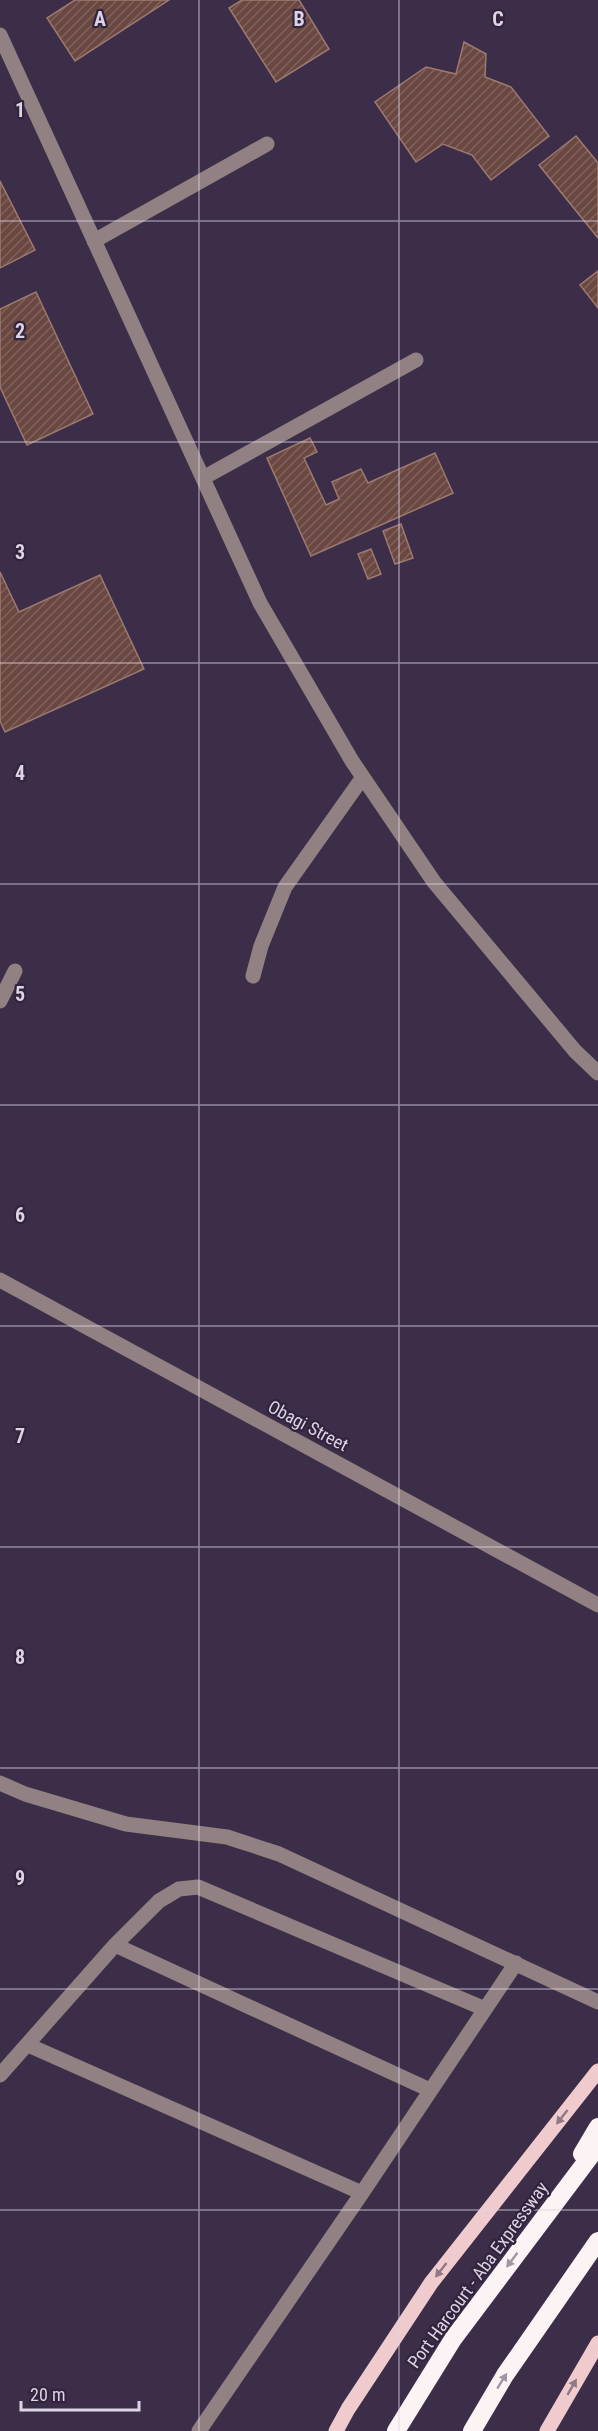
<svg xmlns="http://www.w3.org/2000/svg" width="598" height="2431" viewBox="0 0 598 2431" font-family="'Roboto Condensed',sans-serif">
<defs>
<pattern id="building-hatch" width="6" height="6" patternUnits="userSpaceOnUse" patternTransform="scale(1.5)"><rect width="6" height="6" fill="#6a4841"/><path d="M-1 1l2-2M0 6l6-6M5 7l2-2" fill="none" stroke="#7f625c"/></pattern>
</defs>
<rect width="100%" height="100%" fill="#3c2e48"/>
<!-- building -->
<path fill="url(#building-hatch)" stroke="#9e7970" stroke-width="1.5" d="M75,0h94l-94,61 -28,-43z
M242,0h57l30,49 -53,33 -47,-74z
M464,42l22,12 -1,23 26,10 38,49 -58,44 -19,-25 -29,-11 -27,18 -41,-60 51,-35 30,7z
M576,136l22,27v75l-59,-73z
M0,181l35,69 -35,18z
M598,271v37l-18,-23z
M36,292l57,122 -66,31 -27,-58v-78z
M310,438l7,14 -13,6 22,47 13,-6 -7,-17 29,-13 7,14 67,-30 18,40 -142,63 -44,-98z
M401,524l12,34 -18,6 -12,-33z
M371,549l10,25 -13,5 -10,-25z
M0,572l19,40 81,-37 44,94 -139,63 -5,-11z"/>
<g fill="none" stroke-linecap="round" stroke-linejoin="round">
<!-- minor -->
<path stroke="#928182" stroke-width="15" d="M0,35l260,568 92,158 82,121 141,169 23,22
M94,241l173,-97
M203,478l213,-118
M253,976l8,-30 24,-59 78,-110
M0,1001l15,-30
M0,1280l598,325
M0,1783l25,11 101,30 101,13 52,17 319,148
M115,1945l315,145
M28,2045l334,148
M0,2075l115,-130 44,-44 20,-12 19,-2 287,122
M199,2431l163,-238 154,-230"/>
<!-- major -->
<path stroke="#f0cbce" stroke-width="15" d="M336,2431l12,-22 83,-126 167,-212
M547,2431l51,-88"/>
<!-- highway -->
<path stroke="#fcf3f4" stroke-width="18" d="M582,2154l16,-27
M396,2431l57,-92 145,-193
M472,2431l33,-56 93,-134"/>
</g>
<!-- one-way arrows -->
<defs><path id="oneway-solid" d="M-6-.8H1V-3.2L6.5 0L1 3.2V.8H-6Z" transform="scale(1.5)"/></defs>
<g fill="#917886">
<use href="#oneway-solid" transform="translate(562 2117) rotate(128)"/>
<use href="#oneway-solid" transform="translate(441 2270) rotate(128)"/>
<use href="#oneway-solid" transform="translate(572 2387) rotate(-60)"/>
</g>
<g fill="#a196a2">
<use href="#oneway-solid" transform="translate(512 2260) rotate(127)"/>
<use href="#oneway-solid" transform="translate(502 2381) rotate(-58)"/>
</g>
<!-- grid -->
<path fill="none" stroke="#dcd3e4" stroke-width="1.5" stroke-opacity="0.55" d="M199,0v2431M399,0v2431M0,221h598M0,442h598M0,663h598M0,884h598M0,1105h598M0,1326h598M0,1547h598M0,1768h598M0,1989h598M0,2210h598"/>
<g text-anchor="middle" stroke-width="4.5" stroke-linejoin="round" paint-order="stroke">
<!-- street labels -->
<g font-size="18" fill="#dcd3e4" stroke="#32243d">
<text transform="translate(308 1426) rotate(28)" y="6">Obagi Street</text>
<text transform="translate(478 2275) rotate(-54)" y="6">Port Harcourt - Aba Expressway</text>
</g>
</g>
<g font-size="20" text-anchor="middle" font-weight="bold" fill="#dcd3e4" stroke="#32243d" stroke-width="4.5" stroke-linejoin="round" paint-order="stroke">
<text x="100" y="26">A</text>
<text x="299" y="26">B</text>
<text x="498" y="26">C</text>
<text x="20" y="117">1</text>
<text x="20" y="338">2</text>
<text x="20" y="559">3</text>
<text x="20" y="780">4</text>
<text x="20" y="1001">5</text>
<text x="20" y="1222">6</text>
<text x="20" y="1443">7</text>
<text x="20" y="1664">8</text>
<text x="20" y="1885">9</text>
</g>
<!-- scale -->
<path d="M21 2401v9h118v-9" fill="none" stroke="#dcd3e4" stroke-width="3"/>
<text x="30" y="2401" font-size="18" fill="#dcd3e4" stroke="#32243d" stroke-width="4.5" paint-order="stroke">20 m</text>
</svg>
